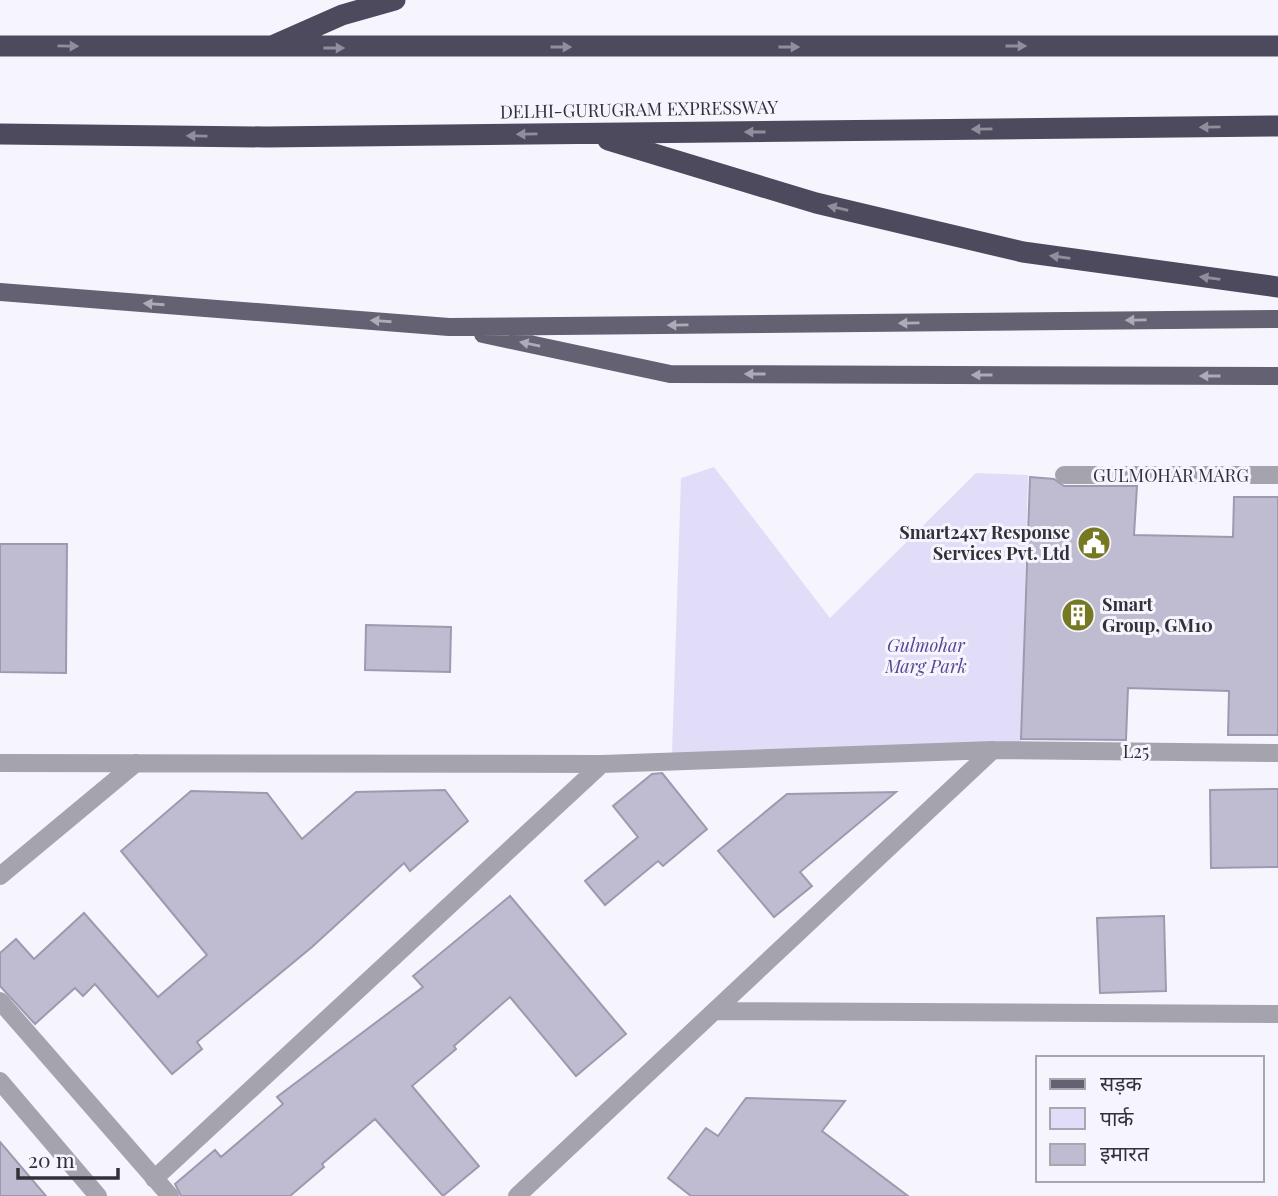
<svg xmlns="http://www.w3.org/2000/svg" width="1278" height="1196" viewBox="0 0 1278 1196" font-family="'Playfair Display','Noto Sans Devanagari',serif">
<rect width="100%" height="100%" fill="#f6f5fe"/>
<!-- green -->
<path fill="#e1ddf8" d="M714,467l116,151 146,-145 52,2 -7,269 -349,9 9,-275z"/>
<!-- building -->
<path fill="#bfbcd2" stroke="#9d9aaf" stroke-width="2" d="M1030,477l24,2 10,7h73l-3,49 99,2 1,-40h44v238h-50l1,-44 -101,-3 -2,52 -105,-1z
M0,544h67l-1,129 -66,-1z
M366,625l85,2 -1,45 -85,-2z
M662,773l45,56 -44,37 -5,-5 -53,44 -20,-24 53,-44 -25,-31 39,-32z
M1278,789v78l-67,1 -1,-78z
M445,790l23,31 -58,50 -6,-8 -92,84 -115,95 5,7 -30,25 -77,-90 -12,12 -8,-8 -40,36 -35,-38v-33l16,-14 18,20 50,-46 74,84 49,-42 -86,-104 70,-60 76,2 35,46 54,-47z
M896,792l-96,80 12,14 -38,31 -56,-66 69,-57z
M510,896l116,138 -50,42 -66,-79 -56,49 2,3 -44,37 67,80 -36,30 -68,-77 -53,45 2,3 -34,29h-109l-6,-12 40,-34 6,7 62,-53 -6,-7 146,-110 -10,-11z
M1164,916l2,75 -66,2 -3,-75z
M746,1098l99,3 -23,30 86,65h-217l-23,-18 38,-50 12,8z
M0,1142l46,54h-46z"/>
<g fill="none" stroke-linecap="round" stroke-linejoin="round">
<!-- minor -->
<path stroke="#a5a4ae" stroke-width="18" d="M1064,475h214
M0,763l602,1 391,-14 285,3
M0,876l136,-113
M0,1001l170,195
M717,1011l561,3
M0,1081l98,115
M154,1179l448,-415
M517,1196l476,-446"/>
<!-- major -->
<path stroke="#636172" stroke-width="18" d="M0,292l449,35 829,-8
M483,334l187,40 608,2"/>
<!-- highway -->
<path stroke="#4c4a5c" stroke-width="21" d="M274,45l68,-30 53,-15
M0,46h1278
M0,134l266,3 1012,-11
M608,140l208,63 207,49 255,35"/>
</g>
<!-- one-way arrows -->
<defs><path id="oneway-solid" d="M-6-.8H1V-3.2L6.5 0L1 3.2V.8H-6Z" transform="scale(1.75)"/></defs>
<g fill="#908e9d">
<use href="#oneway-solid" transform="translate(68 46) rotate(1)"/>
<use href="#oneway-solid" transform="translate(1016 46)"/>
<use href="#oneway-solid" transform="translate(561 47)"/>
<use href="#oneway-solid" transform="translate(789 47)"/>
<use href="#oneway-solid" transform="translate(334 48)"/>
<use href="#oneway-solid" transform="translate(1210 127) rotate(179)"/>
<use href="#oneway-solid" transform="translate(982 129) rotate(179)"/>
<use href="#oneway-solid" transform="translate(755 132) rotate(180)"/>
<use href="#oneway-solid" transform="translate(527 134) rotate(179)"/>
<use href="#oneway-solid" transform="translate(197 136) rotate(-179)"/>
<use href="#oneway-solid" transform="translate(838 208) rotate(-167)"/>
<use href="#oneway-solid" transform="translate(1060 257) rotate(-172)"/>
<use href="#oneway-solid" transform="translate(1210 278) rotate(-172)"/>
</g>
<g fill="#acabb8">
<use href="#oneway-solid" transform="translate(154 304) rotate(-176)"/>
<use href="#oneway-solid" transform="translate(1136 320) rotate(179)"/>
<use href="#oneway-solid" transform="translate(381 321) rotate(-176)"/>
<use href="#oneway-solid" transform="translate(909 323) rotate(179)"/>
<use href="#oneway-solid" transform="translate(678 325) rotate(179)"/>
<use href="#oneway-solid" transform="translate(530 344) rotate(-168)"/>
<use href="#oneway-solid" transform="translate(755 374) rotate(-180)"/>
<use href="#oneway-solid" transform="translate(982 375) rotate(-180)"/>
<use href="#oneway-solid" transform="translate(1210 376) rotate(-180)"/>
</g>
<!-- icons -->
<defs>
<symbol id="civic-disc" viewBox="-11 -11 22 22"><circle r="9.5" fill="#757921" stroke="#f6f5fe"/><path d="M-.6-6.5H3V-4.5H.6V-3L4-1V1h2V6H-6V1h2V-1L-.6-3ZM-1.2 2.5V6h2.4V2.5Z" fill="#fff"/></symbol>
<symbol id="building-disc" viewBox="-11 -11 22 22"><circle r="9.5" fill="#757921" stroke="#f6f5fe"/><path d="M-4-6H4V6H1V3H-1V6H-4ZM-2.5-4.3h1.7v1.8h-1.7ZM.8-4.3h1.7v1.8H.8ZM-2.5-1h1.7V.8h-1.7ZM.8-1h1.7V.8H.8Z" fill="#fff"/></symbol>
</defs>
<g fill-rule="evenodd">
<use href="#civic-disc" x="1075" y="524" width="38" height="38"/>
<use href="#building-disc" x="1059" y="596" width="38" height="38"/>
</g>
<g text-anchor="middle" stroke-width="6" stroke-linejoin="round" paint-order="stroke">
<!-- street labels -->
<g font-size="18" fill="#32313a" stroke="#f6f5fe">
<text transform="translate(639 110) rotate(-1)" y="6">DELHI-GURUGRAM EXPRESSWAY</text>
<text x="1171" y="482">GULMOHAR MARG</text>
<text x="1136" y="758">L25</text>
</g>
<!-- poi labels -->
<g font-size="18" font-weight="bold" fill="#32313a" stroke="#f6f5fe" text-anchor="end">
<text x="1070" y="539">Smart24x7 Response<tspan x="1070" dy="21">Services Pvt. Ltd</tspan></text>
<text x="1102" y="611" text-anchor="start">Smart<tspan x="1102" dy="21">Group, GM10</tspan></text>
</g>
<!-- park labels -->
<g font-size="18" font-style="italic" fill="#594596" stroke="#f6f5fe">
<text x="926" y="652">Gulmohar<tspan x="926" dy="21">Marg Park</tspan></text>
</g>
</g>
<!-- legend -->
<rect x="1036" y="1056" width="228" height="126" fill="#f6f5fe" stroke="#a8a7b0" stroke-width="2"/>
<rect x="1050" y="1079" width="35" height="10" fill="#636172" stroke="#a8a7b0" stroke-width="2"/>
<text x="1100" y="1091" font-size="21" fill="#32313a">सड़क</text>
<rect x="1050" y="1108" width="35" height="21" fill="#e1ddf8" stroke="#a8a7b0" stroke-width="2"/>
<text x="1100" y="1126" font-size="21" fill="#32313a">पार्क</text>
<rect x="1050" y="1144" width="35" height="21" fill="#bfbcd2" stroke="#a8a7b0" stroke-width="2"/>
<text x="1100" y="1161" font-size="21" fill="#32313a">इमारत</text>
<!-- scale -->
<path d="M18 1168v10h100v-10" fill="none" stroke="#32313a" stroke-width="3.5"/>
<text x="28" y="1168" font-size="21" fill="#32313a" stroke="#f6f5fe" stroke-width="5" paint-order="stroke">20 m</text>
</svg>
